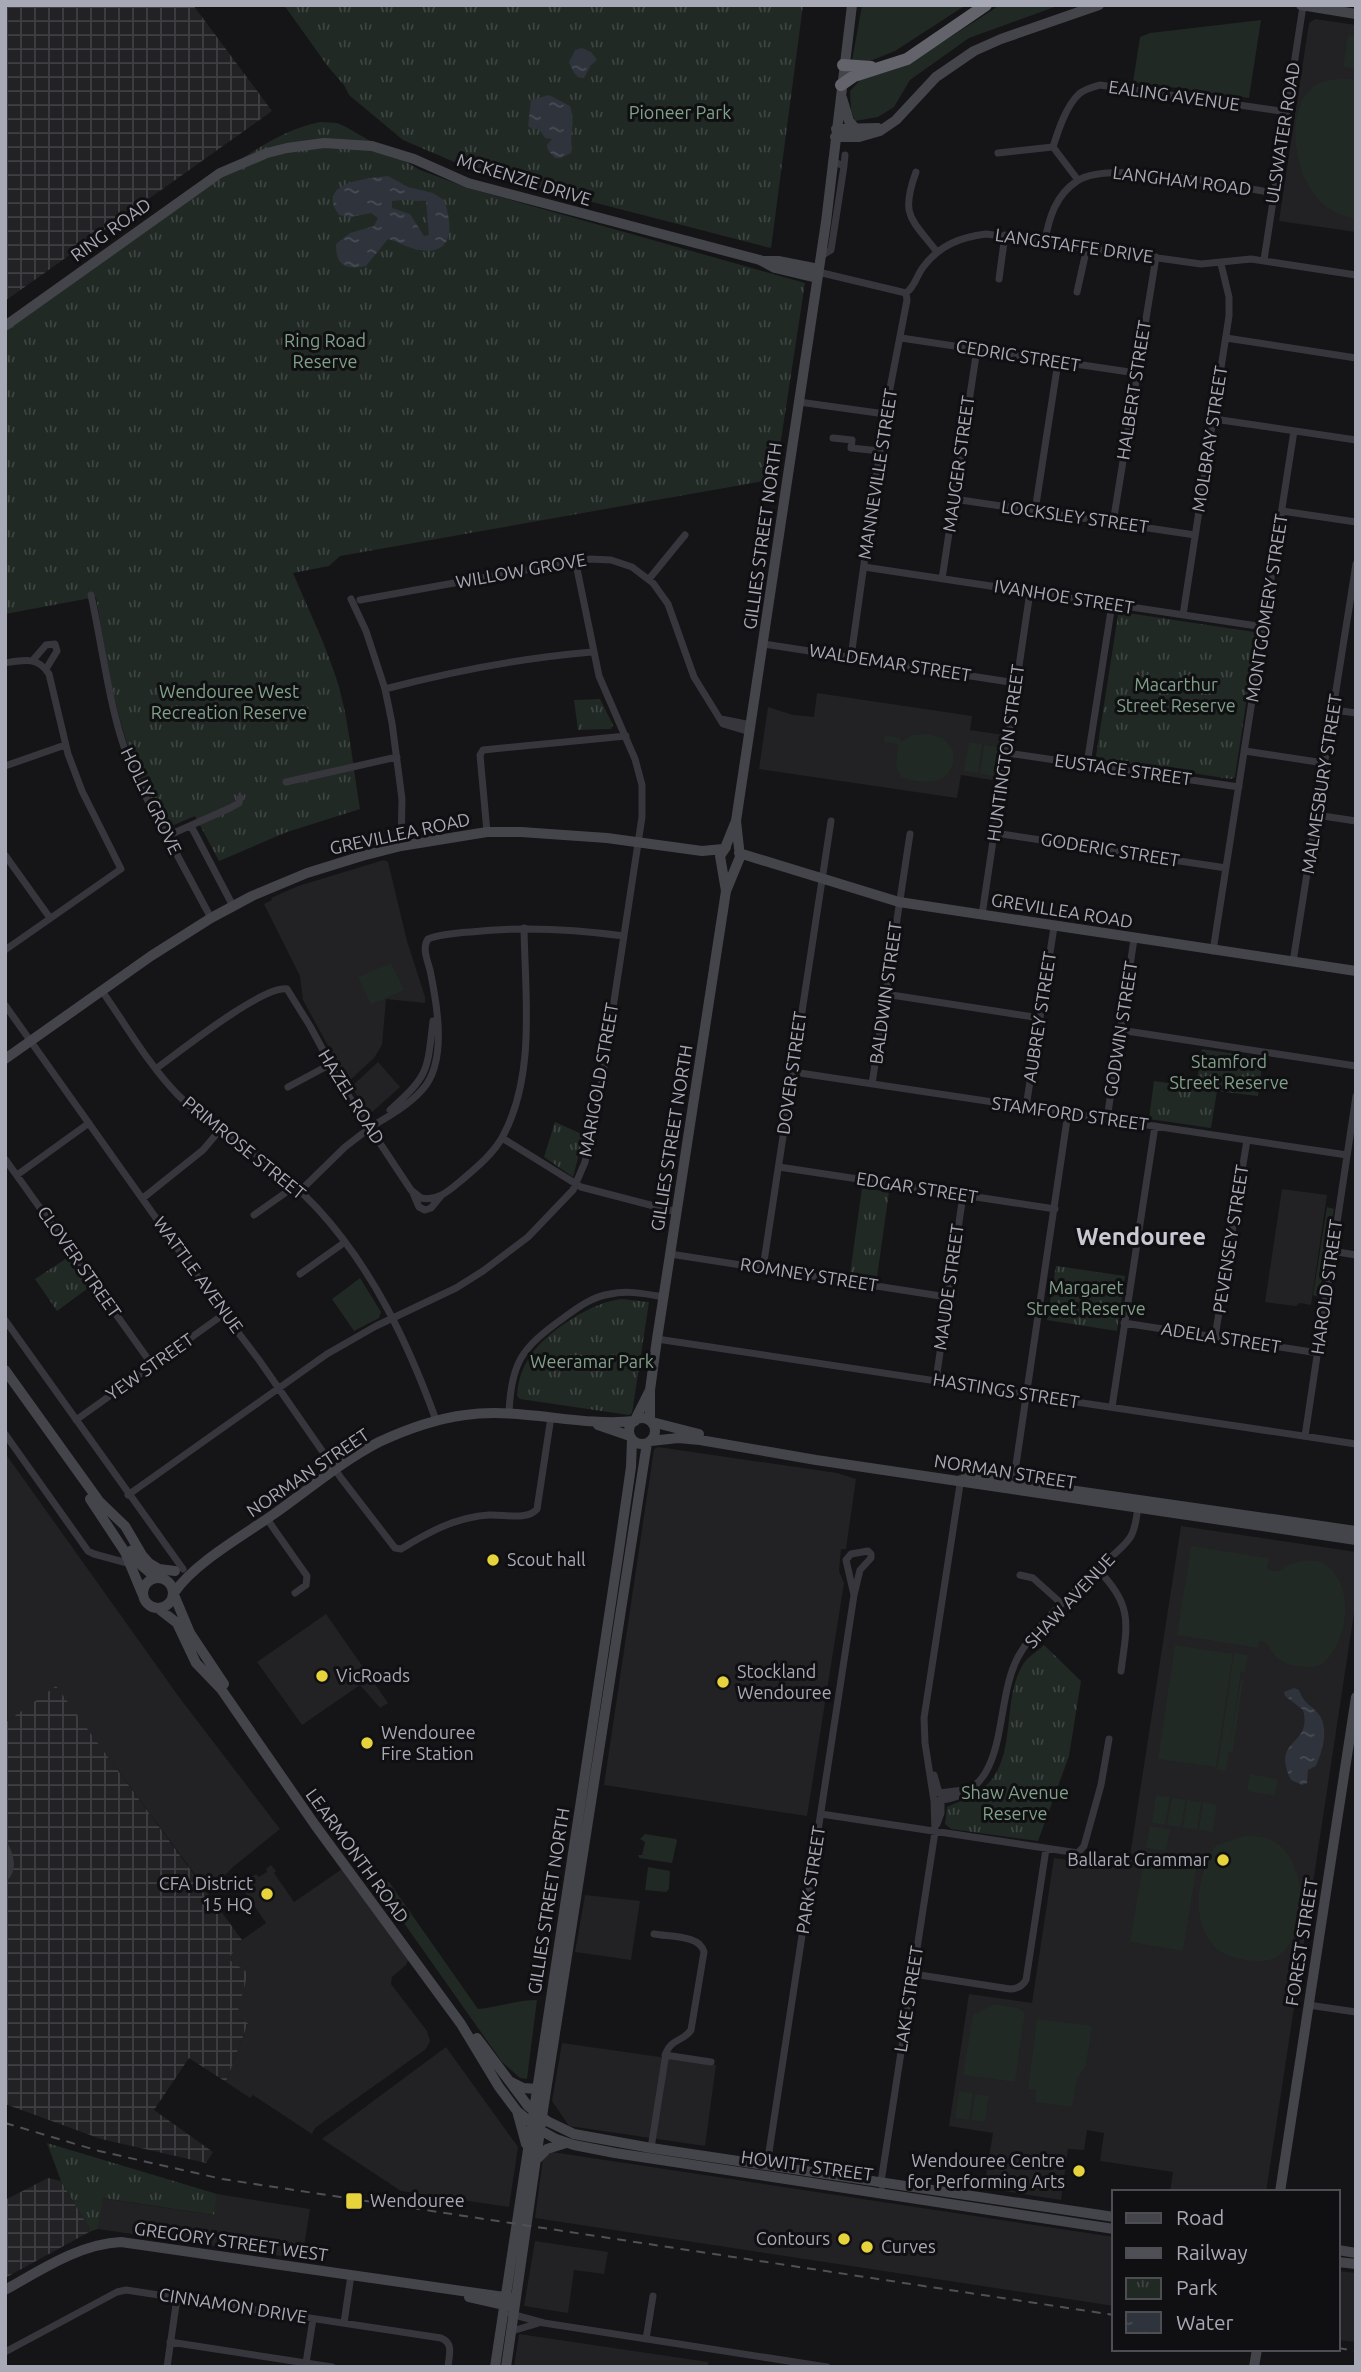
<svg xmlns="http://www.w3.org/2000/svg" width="1361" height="2372" viewBox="0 0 1361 2372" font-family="Ubuntu,sans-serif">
<defs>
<pattern id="industrial-grid" width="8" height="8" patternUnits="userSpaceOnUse" patternTransform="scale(1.75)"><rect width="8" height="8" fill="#222124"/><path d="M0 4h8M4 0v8" fill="none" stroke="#3f3e42"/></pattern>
<pattern id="park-tufts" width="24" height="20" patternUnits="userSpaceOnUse" patternTransform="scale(1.75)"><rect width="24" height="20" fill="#212924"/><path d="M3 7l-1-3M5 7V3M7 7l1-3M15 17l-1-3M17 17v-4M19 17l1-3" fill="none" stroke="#3e4542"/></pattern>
<pattern id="water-ripples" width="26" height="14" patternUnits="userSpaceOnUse" patternTransform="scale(1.75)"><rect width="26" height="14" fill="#2e333c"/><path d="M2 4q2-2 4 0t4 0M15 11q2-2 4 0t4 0" fill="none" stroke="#494e56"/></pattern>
</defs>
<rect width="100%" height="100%" fill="#151517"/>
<!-- built -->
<path fill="#222124" d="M1315,19l41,6v207l-77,-11 30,-198z
M817,693l155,23 -2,14 34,5 -6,46 -37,-6 -4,23 -198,-29 9,-62 25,8 21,2z
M384,860l4,2 19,79 18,56v6l-39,-4 -4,46 -8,13 -26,24 -45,-82 -3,-24 -36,-72 8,-4 -1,-2 27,-12z
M378,1062l22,25 -30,27 -19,-27z
M1282,1189l45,6 -16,110 -11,-2 -4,3 -31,-4z
M658,1447l179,26 19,6 -10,70h-5l-2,22 5,12 -37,233 -203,-31 50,-336z
M5,1453l174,244 101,132 -47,38 -25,25 -152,-205 -51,36z
M1181,1526l175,26v48l-90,592h-96l3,-20 -73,-11 4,-28 -17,-3 -3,20 -16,-1 -7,51 -77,-12 9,-55 -44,-7 20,-132 63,9 22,-145 74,11z
M326,1614l62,89 -8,5 -20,-23 -58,40 -45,-63z
M271,1865l5,6 -2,2 20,29 51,-35 65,89 -4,9 -14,12 -1,7 36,47 3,10 -4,8 -111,79 -3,6 -59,-39 -3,3 -24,-16 22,-59 -12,-5 -9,-59 15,-19 24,-17 -26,-38 16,-11 3,3 8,-5 -1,-3z
M585,1895l55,6 -9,59 -56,-8z
M562,2043l154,22 -11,81 -136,-20 -17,-25z
M446,2047l72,100 -9,60 -108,-16 -79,-52z
M552,2152l562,85v69l-579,-88 8,-60z
M217,2194l93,15 -8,50 -204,-30 4,-31 111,17z
M535,2241l73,11 -4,22 -30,-4 -6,43 -44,-7z
M1338,2271l18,2v69l-18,-2z
M519,2334l189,28v5h-194z"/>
<!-- industrial -->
<path fill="url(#industrial-grid)" d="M5,5h188l79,106 -267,190z
M56,1686l186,254 -14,19 20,14 -12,45 12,5 -22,59 -37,-24 -35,52 59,42 -7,11 -105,-24 -96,-35v-381z
M48,2178l13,3 30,50 -86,47v-78z"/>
<!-- green -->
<path fill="#212924" d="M862,5h104l-71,46 -25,10h-18z
M1000,5h60l-91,33 -59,42 -16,27 -16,10 -23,4 -4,-11 -1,-19 11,-12 52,-18z
M1261,20l-12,78 -116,-16 7,-45 10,-4z
M1348,35l8,1v33l-13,-2z
M1348,79l8,1v139c-15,-3 -28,-8 -38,-20 -24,-24 -35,-93 -2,-114 9,-6 21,-6 32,-6z
M928,734l15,4 10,12c0,5 1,13 -1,17 -9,20 -35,16 -51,10l-5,-10 2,-23 -14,-2 1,-7 15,3v4l12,-7z
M969,742l13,2 -4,29 -14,-2z
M984,745l14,2 -5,29 -13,-2z
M391,963l13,27 -33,15 -13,-28z
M1327,1207l7,2 -15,88 -6,-2z
M360,1278l21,34 -2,6 -25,13 -22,-32z
M1191,1546l78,12 -2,11c4,1 8,3 11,2 3,0 6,-4 9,-5 10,-5 26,-8 36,-3 33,18 26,80 0,100 -7,6 -17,4 -26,3 -17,-2 -23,-10 -31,-24l-7,-1 -1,7 -81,-13z
M1175,1645l58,9 -17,113 -58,-8z
M1234,1653l14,2 -3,17h-4l-11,71 11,-63h2l-9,64 -1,8h-4l-3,19 -9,-1z
M1250,1774l28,5 -3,17 -28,-5z
M1156,1795l14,2 -5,28 -13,-2z
M1172,1798l14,2 -5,27 -14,-2z
M1187,1800l14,2 -4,28 -14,-2z
M1203,1802l14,3 -4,27 -14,-2z
M1150,1826l20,3 -4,22 -20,-3z
M645,1834l31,5 1,2 -5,22 -33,-5 -1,-3h4l3,-13 -5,-3z
M1244,1836c9,0 18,0 27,4 37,17 40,94 7,116 -11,8 -30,5 -42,2 -18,-5 -26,-13 -33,-30 -10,-26 -2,-60 12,-82z
M1145,1851l53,8 -15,92 -53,-9z
M648,1867l22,4 -1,18 -3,3 -21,-2z
M381,1882h8l89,127c20,-2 39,-9 59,-9l-10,79 -7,-1 -18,-16 -120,-170z
M995,2004l23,4 7,4 -10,70 -52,-7 10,-60z
M1037,2019l55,7 -6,39 -9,14 -5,28 -37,-5 1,-12 -8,-1z
M959,2091l14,2 -4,27 -14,-2z
M975,2094l14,2 -4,26 -14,-2z"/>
<!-- park -->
<path fill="url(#park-tufts)" d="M284,5h519l-32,243 -291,-75 -77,-33 -54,-45 -5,-10 -15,-17z
M320,122l17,1 9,4 74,43 48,18 337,95 -30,196 -435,77 -11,10 -36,7c16,38 34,74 46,114 11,41 14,81 21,122l-73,23 -68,29 -24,-45 -28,12c-13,-24 -26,-48 -36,-73 -18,-51 -26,-105 -35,-158l-91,17v-286c58,-41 116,-82 174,-123 42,-30 90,-73 141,-83z
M1121,612l133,20 2,4 -21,141 -4,2 -132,-20 -3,-3 22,-141z
M600,699l13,26 -2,4 -33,1 -4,-30z
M1202,1049l61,9 -5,38 -41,-5 -6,37 -62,-9 5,-38 42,6z
M555,1122l29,13 -11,42 -29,-20z
M862,1188l27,4 -12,85 -27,-3z
M70,1256l21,30 -34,25 -22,-32z
M1056,1266l69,10 -8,55 -70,-11z
M622,1299l27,3 -17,111 -3,2 -109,-16 -3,-3c1,-16 5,-28 14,-41 16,-24 63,-54 91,-56z
M1044,1645l37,36 -12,75 -31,85 -87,-12 -6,-5 2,-17c16,-7 35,-14 46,-29 23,-33 9,-81 31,-115 5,-7 14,-12 20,-18z
M47,2143l170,51 -3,21 -111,-17 -5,31 -7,2 -30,-50z"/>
<!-- water -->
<path fill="url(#water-ripples)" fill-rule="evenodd" d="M582,48l9,4 6,8 -6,5 -7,13c-9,1 -11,-8 -15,-15l6,-13z
M549,95l21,11c6,17 -1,28 2,43l-1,4 -10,5h-6l-7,-8 -1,-5 5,-6 -7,-1 -6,-9h-7l-4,-3 3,-26z
M388,176l20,11 25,6 11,7c8,22 12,56 -24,50 -11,-1 -21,-8 -32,-11l-22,27c-20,4 -30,1 -30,-22l14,-11 24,-7 4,-8 -7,-5 -21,4 -11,-2c-25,-33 30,-37 49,-39zM402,200l24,1 3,34 -5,1 -14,-22 -18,-6v-7z
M1294,1688l5,2c6,16 14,15 21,26 9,15 2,36 -4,50l-8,4 -1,13 -5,2 -11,-5c-21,-43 22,-33 12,-70l-18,-14 -1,-4z"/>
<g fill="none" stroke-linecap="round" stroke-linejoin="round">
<!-- street -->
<path stroke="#37363c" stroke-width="7" d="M998,153l55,-6
M844,166l1,-11
M916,172c-16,44 -5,46 21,80
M1078,180l-25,-33c5,-16 13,-41 26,-53 6,-5 14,-7 21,-9l187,27
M1045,241c4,-24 11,-46 32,-60 33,-22 155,5 197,12
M821,256l10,-6 13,-84 -12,-5
M1264,260l39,-254
M818,272l88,21
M999,279l6,-44
M1077,292l10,-45
M906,293c9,-6 11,-19 18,-27 16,-21 37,-29 62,-32l215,30 50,-5 105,16
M901,338l235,35
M1226,338l130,20
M799,402l86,12
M1214,419l142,21
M833,438l19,2 -1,8 29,3
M954,499l241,36
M1035,511l23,-149
M1282,511l74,11
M1113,523l43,-266
M864,567l400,60
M649,579l36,-44
M942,579l35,-230
M91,595c14,63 19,128 47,187l73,136
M351,599l15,32 19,58 7,34 10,76 -1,47
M360,600l205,-37h12l13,-4 21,1 21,7 21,16 15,21 26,73 29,47 27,8
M1183,615l46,-299v-19l-8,-33
M764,644l252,39
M851,657l34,-243 22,-114 -1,-7
M33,660l13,-15 9,-1 2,7 -11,18
M5,663c18,-3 33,-7 44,11l19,80 14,37 39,78 -116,81
M385,689c68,-18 137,-31 207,-37
M1334,710l22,3
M721,719l30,6
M1245,751l79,12
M1007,753l232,34
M1087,764l25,-160
M5,766l60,-21
M286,782l111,-25
M1316,815l40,6
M191,826l42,80
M487,832l-7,-77 3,-5 143,-14
M995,833l231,35
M167,836l63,-28 9,-5 1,-5
M5,855l45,63
M982,915l48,-323
M1213,951l81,-520
M1293,962l63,-398
M102,991c24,34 46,73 75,103 23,23 49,40 76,58 23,16 45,36 64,56 56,61 91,135 119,212
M885,994l155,24
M5,1005l219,309 35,46 82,118 54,70 6,1c28,-17 55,-32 88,-34 15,-1 38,6 48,-6l14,-92
M1120,1030l236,36
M157,1068c22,-16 106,-83 130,-79l23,37 34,63 67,101 10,8c17,4 30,-9 42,-19 14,-12 31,-26 40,-43 33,-62 22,-141 21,-208
M793,1072l554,83
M872,1084l38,-250
M288,1087l41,-22
M1026,1107l28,-180
M390,1110c39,-35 37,-38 43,-89
M1107,1119l27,-180
M369,1128c17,-10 39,-22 53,-38 26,-28 15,-86 8,-120 -3,-11 -8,-22 -2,-31 13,-5 29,-6 43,-7 52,-6 102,-3 153,4
M502,1138l79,49 96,25
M5,1159l148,207
M779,1167l276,42
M17,1175l72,-52
M300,1191l45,-44 26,-20
M413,1193l6,14 6,3 6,-2 10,-12
M143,1198l60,-48 16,-19
M254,1215l41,-29
M1332,1251l24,4
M670,1254l277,43
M763,1268l68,-447
M300,1274l45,-32
M5,1320l178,249
M1124,1323l194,30
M1215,1337l32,-197
M657,1339l699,105
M936,1380l27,-185
M1112,1407l43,-281
M509,1413c2,-51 13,-65 53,-94 15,-11 29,-22 48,-25 18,-4 36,0 54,3
M76,1420l148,-106
M5,1434l83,117 6,3 37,10
M1305,1436l51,-340
M1013,1485l55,-372
M128,1495l199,-141 49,-28 80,-38 27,-17 45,-34 45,-47 12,-28 12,-49 45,-296v-32l-7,-26 -36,-83 -23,-112
M267,1519l40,57 -1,9 -11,8
M1098,1570c36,36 29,55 23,101
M1020,1575l13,3 29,26
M934,1775l5,18 25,-3
M934,1801c80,-5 57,-93 84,-144 21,-38 61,-67 91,-98 7,-7 17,-14 22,-23 5,-9 6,-21 7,-31
M821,1814l257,39 6,-7 17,-61 8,-46
M937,1824l4,-11v-15
M5,1846c6,11 9,22 0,32
M913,1974l97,15c7,0 12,-2 16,-9l20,-131
M1308,2005l48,7
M665,2055l46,7
M651,2148l15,-95c5,-14 18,-12 25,-23l13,-78c-4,-17 -34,-15 -50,-18
M767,2165l87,-570 6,-25 11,-12v-4l-3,-3 -17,3 -5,6 8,35
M882,2186l-1,-4 54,-350 -1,-31 -9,-58 -1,-25 37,-240
M511,2314l33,9 283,44
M344,2323l7,-48
M512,2331l27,-8
M646,2339l7,-43
M170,2342l162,25
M5,2352l112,-60 9,-2 315,48c13,5 8,17 7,29
M306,2363l7,-44
M167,2367l10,-69"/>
<!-- secondary -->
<path stroke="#44454b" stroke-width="10" d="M1301,5l55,9
M842,98l7,23 7,8
M836,129l42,-1
M835,137h24l21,-6 16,-11 40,-43 38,-26 27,-12 98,-34
M764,261h14l41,8
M5,326l215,-153 47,-20 20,-5 37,-5 48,3 42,13 54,24 292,77 15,8 42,10
M725,848l11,-27 90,-599 26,-217
M739,853l160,49 457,69
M726,891l-6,-35 6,-9
M5,1059l146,-103 60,-38 41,-22 55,-23 55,-17 39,-10 86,-14h34l86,6 95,13 21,-2
M5,1370l94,131 26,25 17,29 7,8 10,6 16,2
M629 1431a13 13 0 1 1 26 0a13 13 0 1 1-26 0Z
M635,1420l15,-30
M650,1421v-31l7,-51 69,-448 14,-34 -4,-36
M652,1422l47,12
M598,1425l32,11
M651,1441l27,-3 22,2 116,20 540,80
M966,1475l390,56
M90,1499l35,53 17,41
M132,1550l10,16 14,12
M143 1593a15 15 0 1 1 30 0a15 15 0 1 1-30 0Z
M174,1593c20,-30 70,-58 100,-79 34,-24 68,-53 105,-72 28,-13 56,-23 86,-27 57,-8 113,12 170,6
M174,1595l16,38 34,51
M159,1609l18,14 19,40 25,26 94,136 146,199 38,63 18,24 23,19 16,9 18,6 41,8 499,76
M477,2038l51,68 19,15 27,13 77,14 463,69
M511,2082l12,6 14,1
M517,2111l9,33
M535,2161l12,-12 19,-6
M1280,2192l76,-495
M1338,2250l18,3
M1338,2262l18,2
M5,2290c36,-20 74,-46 116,-48l390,56
M469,2297l40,9
M495,2367l124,-817 12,-83 1,-27
M506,2367l37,-257 104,-667
M1254,2367l3,-18"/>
<!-- highway -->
<path stroke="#63636c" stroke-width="12" d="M843,65l28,2
M841,85l13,-9 53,-17 79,-54"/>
<!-- rail -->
<path stroke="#4f5056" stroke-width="2" stroke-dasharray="9 7" stroke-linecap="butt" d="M5,2123l94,28 123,28 892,136
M1338,2348l18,3"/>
</g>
<!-- markers -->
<g fill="#e7d33c" stroke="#101012" stroke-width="2.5">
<circle cx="493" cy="1560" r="7"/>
<circle cx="322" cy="1676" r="7"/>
<circle cx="723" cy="1682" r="7"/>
<circle cx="367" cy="1743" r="7"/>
<circle cx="1223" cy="1860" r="7"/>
<circle cx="267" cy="1894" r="7"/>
<circle cx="1079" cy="2171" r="7"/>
<rect x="345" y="2192" width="18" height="18" rx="3.5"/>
<circle cx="844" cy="2239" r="7"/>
<circle cx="867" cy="2247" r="7"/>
</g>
<g text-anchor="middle" stroke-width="6" stroke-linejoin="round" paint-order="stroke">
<!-- street labels -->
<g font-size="18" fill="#a8a9b6" stroke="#101012">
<text transform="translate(1174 96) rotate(8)" y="6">EALING AVENUE</text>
<text transform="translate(1283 133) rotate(-81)" y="6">ULSWATER ROAD</text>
<text transform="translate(524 180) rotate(17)" y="6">MCKENZIE DRIVE</text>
<text transform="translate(1182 181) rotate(7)" y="6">LANGHAM ROAD</text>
<text transform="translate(111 230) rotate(-36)" y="6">RING ROAD</text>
<text transform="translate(1074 246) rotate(8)" y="6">LANGSTAFFE DRIVE</text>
<text transform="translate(1018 356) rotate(9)" y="6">CEDRIC STREET</text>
<text transform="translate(1134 390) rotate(-81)" y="6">HALBERT STREET</text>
<text transform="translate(1210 439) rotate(-81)" y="6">MOLBRAY STREET</text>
<text transform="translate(959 464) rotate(-82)" y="6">MAUGER STREET</text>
<text transform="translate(878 474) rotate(-81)" y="6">MANNEVILLE STREET</text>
<text transform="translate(1075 517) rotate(8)" y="6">LOCKSLEY STREET</text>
<text transform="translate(763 536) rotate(-82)" y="6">GILLIES STREET NORTH</text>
<text transform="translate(521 571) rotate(-10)" y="6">WILLOW GROVE</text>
<text transform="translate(1064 597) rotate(9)" y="6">IVANHOE STREET</text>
<text transform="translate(1267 608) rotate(-81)" y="6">MONTGOMERY STREET</text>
<text transform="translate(890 663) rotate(9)" y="6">WALDEMAR STREET</text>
<text transform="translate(1006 753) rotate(-82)" y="6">HUNTINGTON STREET</text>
<text transform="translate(1123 770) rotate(8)" y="6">EUSTACE STREET</text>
<text transform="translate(1322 784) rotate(-81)" y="6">MALMESBURY STREET</text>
<text transform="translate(151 801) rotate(64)" y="6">HOLLY GROVE</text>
<text transform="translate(400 834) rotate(-12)" y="6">GREVILLEA ROAD</text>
<text transform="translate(1110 850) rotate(9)" y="6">GODERIC STREET</text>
<text transform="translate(1062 911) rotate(9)" y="6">GREVILLEA ROAD</text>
<text transform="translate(886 993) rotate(-82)" y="6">BALDWIN STREET</text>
<text transform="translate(1040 1017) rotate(-81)" y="6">AUBREY STREET</text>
<text transform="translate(1121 1029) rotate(-81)" y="6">GODWIN STREET</text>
<text transform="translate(792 1073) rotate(-82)" y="6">DOVER STREET</text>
<text transform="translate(599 1080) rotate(-80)" y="6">MARIGOLD STREET</text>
<text transform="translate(351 1097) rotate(58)" y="6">HAZEL ROAD</text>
<text transform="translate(1070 1114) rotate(8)" y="6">STAMFORD STREET</text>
<text transform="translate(672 1138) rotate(-81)" y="6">GILLIES STREET NORTH</text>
<text transform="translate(244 1148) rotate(39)" y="6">PRIMROSE STREET</text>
<text transform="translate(917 1188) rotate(9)" y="6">EDGAR STREET</text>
<text transform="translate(1231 1239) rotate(-81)" y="6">PEVENSEY STREET</text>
<text transform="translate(79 1262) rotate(55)" y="6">CLOVER STREET</text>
<text transform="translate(198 1275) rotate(54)" y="6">WATTLE AVENUE</text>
<text transform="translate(809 1275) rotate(9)" y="6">ROMNEY STREET</text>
<text transform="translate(949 1287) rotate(-82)" y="6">MAUDE STREET</text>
<text transform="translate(1327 1287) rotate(-82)" y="6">HAROLD STREET</text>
<text transform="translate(1221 1338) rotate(9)" y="6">ADELA STREET</text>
<text transform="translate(150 1367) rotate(-35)" y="6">YEW STREET</text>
<text transform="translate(1006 1391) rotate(9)" y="6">HASTINGS STREET</text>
<text transform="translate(1005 1472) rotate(9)" y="6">NORMAN STREET</text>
<text transform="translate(308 1473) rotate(-34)" y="6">NORMAN STREET</text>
<text transform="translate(1070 1601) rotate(-47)" y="6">SHAW AVENUE</text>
<text transform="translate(357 1856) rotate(54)" y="6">LEARMONTH ROAD</text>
<text transform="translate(811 1880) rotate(-81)" y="6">PARK STREET</text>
<text transform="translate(549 1901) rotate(-81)" y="6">GILLIES STREET NORTH</text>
<text transform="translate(1302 1942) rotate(-81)" y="6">FOREST STREET</text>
<text transform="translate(909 1999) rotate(-81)" y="6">LAKE STREET</text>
<text transform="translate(807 2166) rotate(8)" y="6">HOWITT STREET</text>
<text transform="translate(231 2242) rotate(8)" y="6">GREGORY STREET WEST</text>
<text transform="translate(233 2306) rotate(9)" y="6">CINNAMON DRIVE</text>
</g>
<!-- park labels -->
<g font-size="18" fill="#80a089" stroke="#101012">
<text x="680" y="119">Pioneer Park</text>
<text x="325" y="347">Ring Road<tspan x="325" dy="21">Reserve</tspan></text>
<text x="1176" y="691">Macarthur<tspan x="1176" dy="21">Street Reserve</tspan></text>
<text x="229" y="698">Wendouree West<tspan x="229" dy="21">Recreation Reserve</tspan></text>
<text x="1229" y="1068">Stamford<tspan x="1229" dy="21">Street Reserve</tspan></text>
<text x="1086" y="1294">Margaret<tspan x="1086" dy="21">Street Reserve</tspan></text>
<text x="592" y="1368">Weeramar Park</text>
<text x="1015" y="1799">Shaw Avenue<tspan x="1015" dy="21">Reserve</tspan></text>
</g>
<!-- poi labels -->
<g font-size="18" fill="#a8a9b6" stroke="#101012" text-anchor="start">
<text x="507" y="1566">Scout hall</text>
<text x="737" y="1678">Stockland<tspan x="737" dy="21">Wendouree</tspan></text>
<text x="336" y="1682">VicRoads</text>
<text x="381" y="1739">Wendouree<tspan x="381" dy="21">Fire Station</tspan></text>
<text x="1209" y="1866" text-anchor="end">Ballarat Grammar</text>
<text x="253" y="1890" text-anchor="end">CFA District<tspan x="253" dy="21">15 HQ</tspan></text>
<text x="1065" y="2167" text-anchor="end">Wendouree Centre<tspan x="1065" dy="21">for Performing Arts</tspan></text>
<text x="370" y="2207">Wendouree</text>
<text x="830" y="2245" text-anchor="end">Contours</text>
<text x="881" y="2253">Curves</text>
</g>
<!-- district labels -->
<g font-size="24" font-weight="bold" fill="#c8c9d2" stroke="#101012">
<text x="1141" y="1245">Wendouree</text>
</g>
</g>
<!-- border -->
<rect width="1361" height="2372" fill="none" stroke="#a8a9b6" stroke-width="14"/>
<!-- legend -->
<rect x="1112" y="2190" width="228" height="161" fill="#101012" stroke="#4d4d54" stroke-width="2"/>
<rect x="1126" y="2213" width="35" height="10" fill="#44454b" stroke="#4d4d54" stroke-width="2"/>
<text x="1176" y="2225" font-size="21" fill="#a8a9b6">Road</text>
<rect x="1126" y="2248" width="35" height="10" fill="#4f5056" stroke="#4d4d54" stroke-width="2"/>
<text x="1176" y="2260" font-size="21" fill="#a8a9b6">Railway</text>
<rect x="1126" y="2278" width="35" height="21" fill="url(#park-tufts)" stroke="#4d4d54" stroke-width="2"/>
<text x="1176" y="2295" font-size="21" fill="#a8a9b6">Park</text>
<rect x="1126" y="2312" width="35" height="21" fill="url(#water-ripples)" stroke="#4d4d54" stroke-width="2"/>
<text x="1176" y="2330" font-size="21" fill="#a8a9b6">Water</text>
</svg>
